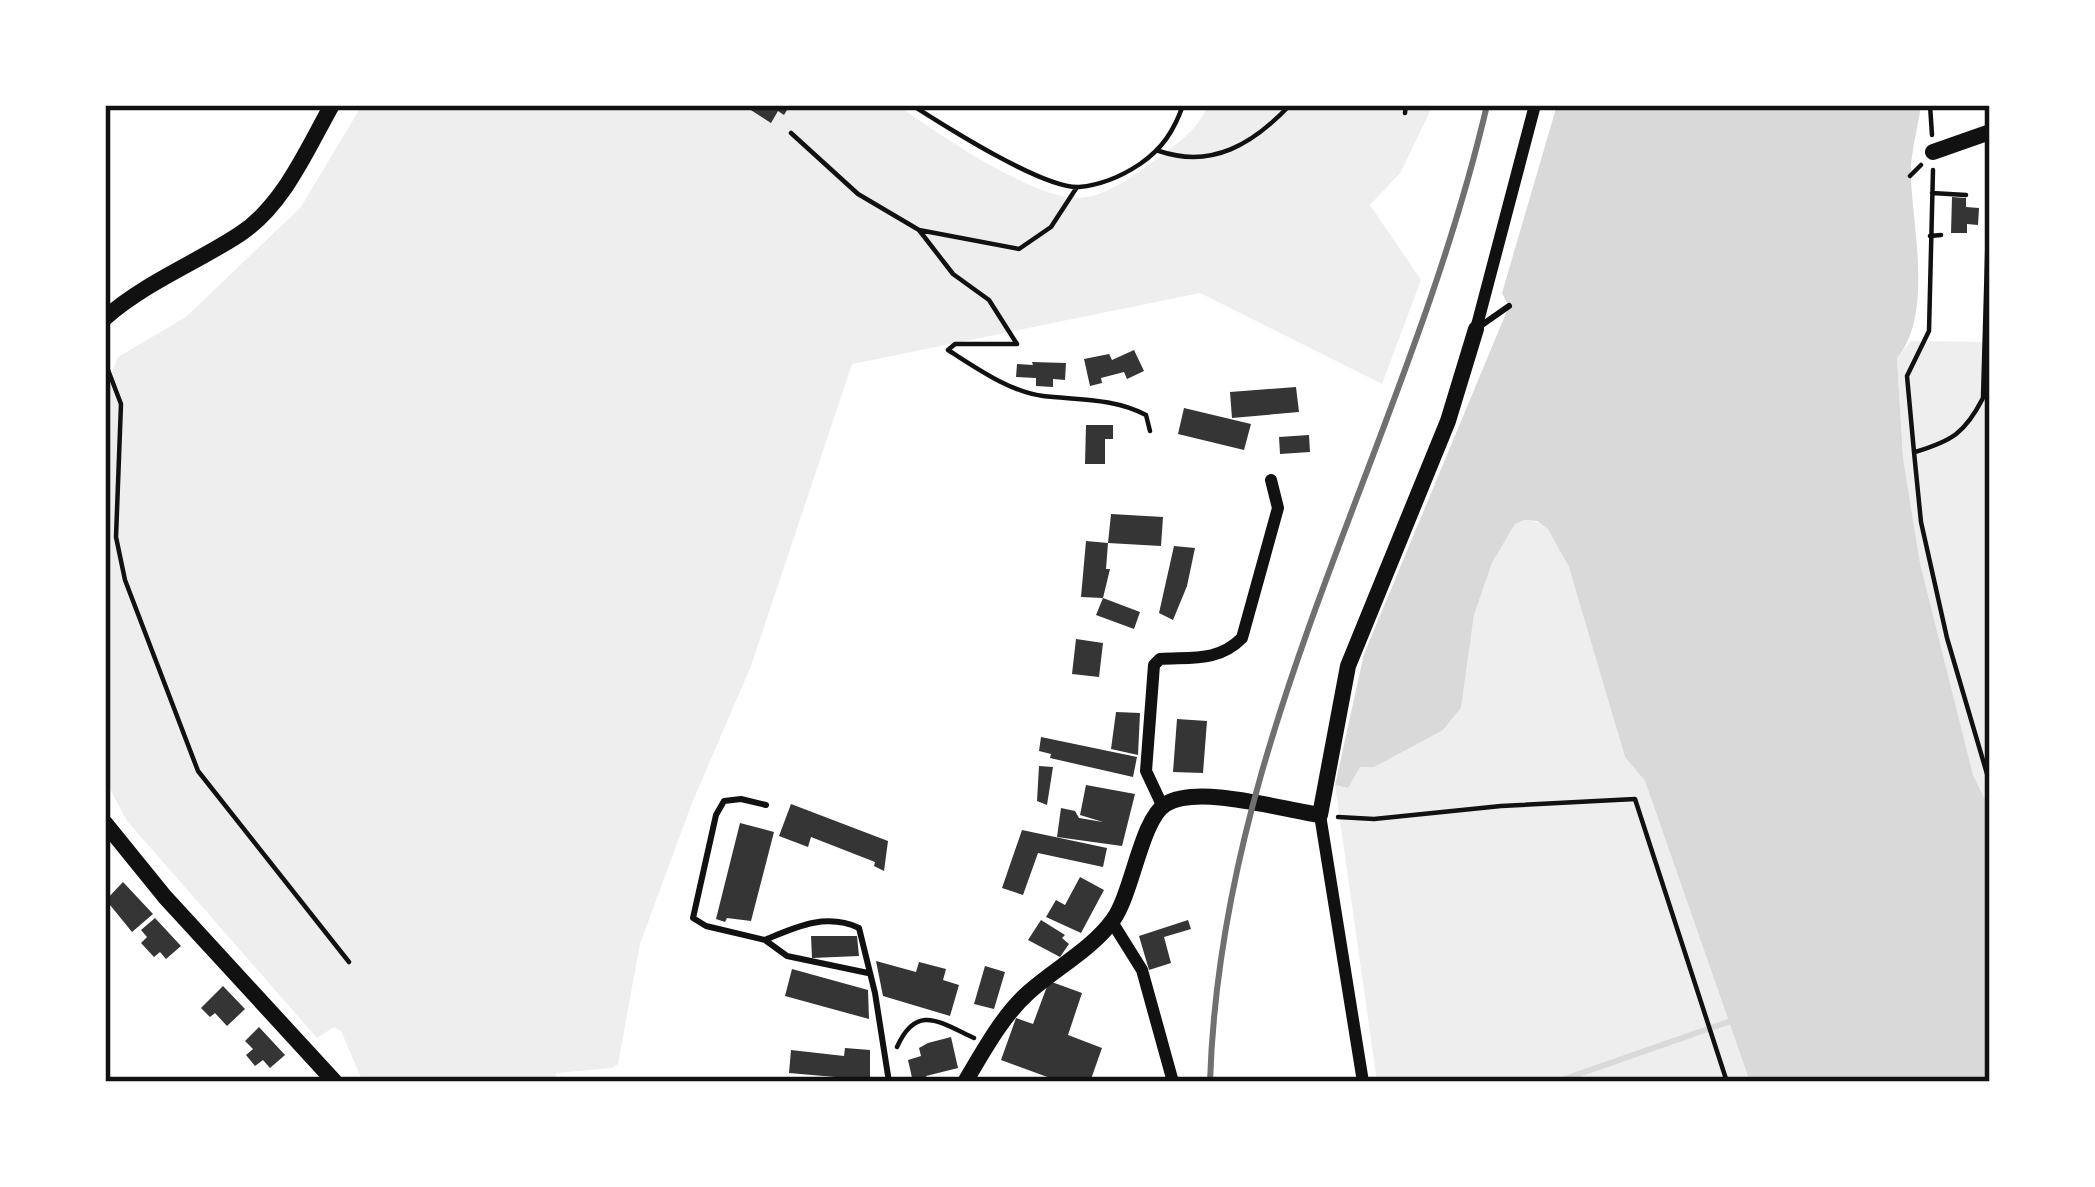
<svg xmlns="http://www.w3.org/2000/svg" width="2095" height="1187" viewBox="0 0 2095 1187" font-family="Manrope,sans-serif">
<rect width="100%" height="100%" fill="#fff"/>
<!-- green -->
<path fill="#eee" d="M362,105h535c40,28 132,92 180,93 26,0 54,-20 74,-35 24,-18 45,-30 57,-58h225l-32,67 -31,33 51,75 -39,104 -182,-91 -348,71 -101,302 -59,137 -52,141 -22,120 -6,4 -56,5 -1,9h-192l-22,-51 -7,-4 -17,11 -190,-217 -22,-41v-391l13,-32 68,-40 115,-110z
M1990,283v527l-17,-34 -53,-213 -17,-105 -6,-100 14,-17 75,1z
M1524,520c10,1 18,2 25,10 29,33 61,178 76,227l20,24 105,301h-373l-42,-297 7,2 18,-21 83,-36 18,-22 13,-93 18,-52 23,-39z"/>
<!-- water -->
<path fill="#d9d9d9" d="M1557,105h364c-3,24 -12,52 -10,76 3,52 21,136 -14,177l6,100 17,105 53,212 17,35v272h-240l-105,-301 -20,-24 -56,-190 -21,-38 -11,-8 -13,-1 -9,4 -23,39 -18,52 -13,93 -18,22 -69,37h-14l-12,21 -13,-3 29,-131 145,-348 -7,-13z"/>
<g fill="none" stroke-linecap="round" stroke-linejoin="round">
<!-- stream -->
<path stroke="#d9d9d9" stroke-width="6" d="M1556,1082l172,-60"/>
</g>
<!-- building -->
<path fill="#353535" d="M743,105h47l-6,10 -6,-4 -7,12z
M1952,197l14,1v9l13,1 -1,17 -11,-1v9h-16z
M1134,350l10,21 -17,8 -3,-7 -23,6 1,5 -12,3 -6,-27 25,-5 3,6z
M1032,362l34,1 -1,17 -12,-1v8l-17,-1v-8l-20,-1 1,-13 16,1z
M1296,387l3,25 -67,6 -2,-26z
M1184,408l67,16 -7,26 -66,-16z
M1086,425h27v14h-8v25h-20z
M1309,435l1,17 -30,2 -1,-17z
M1111,514l52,3 -2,29 -53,-3 -2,26h4l-7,29 37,14 -6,17 -38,-14 7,-17 -22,-1 5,-56 22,2z
M1174,546l21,2 -8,38 -14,34 -14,-7z
M1076,639l27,4 -4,34 -27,-3z
M1116,712l24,1 -2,42 -27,-6z
M1177,719l30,2 -4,52 -30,-1z
M1041,737l96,20 -4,20 -83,-19 1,-4 -12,-3z
M1039,766l14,1 -6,38 -10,-4z
M1086,785l49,9 -13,52 -65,-9 4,-29 14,3 4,7 24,4 -23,-7z
M791,804l97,37 -4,30 -10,-5 1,-4 -64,-25 -3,10 -29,-11z
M740,823l34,9 -23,89 -24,-3 -2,4 -9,-3z
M1022,830l85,18 -4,19 -65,-14 -15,42 -21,-7z
M1080,877l24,13 -23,43 -35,-16 10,-17 9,5z
M123,882l30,32 -21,18 -26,-32z
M155,918l26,28 -15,13 -6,-7 -6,5 -13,-14 6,-6 -6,-7z
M1041,920l24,15 -3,3 7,6 -9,13 -32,-17z
M1188,920l3,9 -27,8 7,26 -22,7 -10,-34z
M811,936h46l2,20 -47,2z
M876,961l40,11 3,-10 27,7 -3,11 16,5 -9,31 -67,-20z
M985,966l20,6 -11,37 -20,-5z
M792,969l76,21 1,29 -84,-23z
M1049,981l33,12 -14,42 34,13 -12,34h-29l-60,-22 15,-42 17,6z
M223,986l22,23 -18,17 -12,-13 -5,4 -9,-9z
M259,1027l26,28 -15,13 -7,-8 -8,6 -9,-11 7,-6 -8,-8z
M951,1037l7,31 -32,8 2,6h-15l-5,-22 13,-4 -2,-8 9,-5z
M845,1048l25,2v30l-81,-7 2,-23 53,6z"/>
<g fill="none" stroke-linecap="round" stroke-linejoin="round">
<!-- path -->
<path stroke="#111" stroke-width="4.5" d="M912,105c33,21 131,84 167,82 22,-2 43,-11 61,-23 22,-15 34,-33 43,-59
M1930,105l2,30
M1405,113l1,-8
M791,133l67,61 61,36
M1159,151c53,18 94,-7 131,-46
M1933,170l-4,161 -22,45 7,76 7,70 26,116 43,146
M1910,176l11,-11
M1077,187l-26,40 -32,22 -100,-19 34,44 36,26 28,44h-62l-7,6c27,17 62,42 95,46 35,4 71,2 103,19l4,16
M1932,193l34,2
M1930,236l11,-1
M105,362l16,42 -5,133 9,43 73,191 151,191
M1915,452c37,-11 50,-19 68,-54l7,-244
M1338,817l36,2 127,-13 134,-7 92,283
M897,1047c19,-43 41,-26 77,-9"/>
<!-- service -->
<path stroke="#111" stroke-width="6" d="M1479,327l30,-21
M766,805l-25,-6 -17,2 -8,14 -23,103 13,8 59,14 22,16 81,17
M767,939c31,-13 60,-26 92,-11l16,65 14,89"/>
<!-- minor -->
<path stroke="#111" stroke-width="12" d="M1476,329l59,-224
M1162,805l-16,-34 8,-106 6,-6c32,-2 58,3 82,-21l36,-130 -7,-28
M1320,815l43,267
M1112,922l30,48 31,112"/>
<!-- tertiary -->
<path stroke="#111" stroke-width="16" d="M1933,152l57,-20
M105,318c41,-36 91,-55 135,-84 44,-29 67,-85 92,-129
M105,823l60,74 170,185
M965,1082c18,-30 37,-66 64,-90 27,-24 63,-43 84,-72 20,-28 28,-101 53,-116 33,-20 117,6 154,11l28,-149 100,-245 28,-92"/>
<!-- rail -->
<path stroke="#707070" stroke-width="6" d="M1210,1082c11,-353 199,-641 277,-977"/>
</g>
<!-- border -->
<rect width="2095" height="1187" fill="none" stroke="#ffffff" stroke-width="216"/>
<rect x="108" y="108" width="1879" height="971" fill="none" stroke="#111" stroke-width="4.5"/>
</svg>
